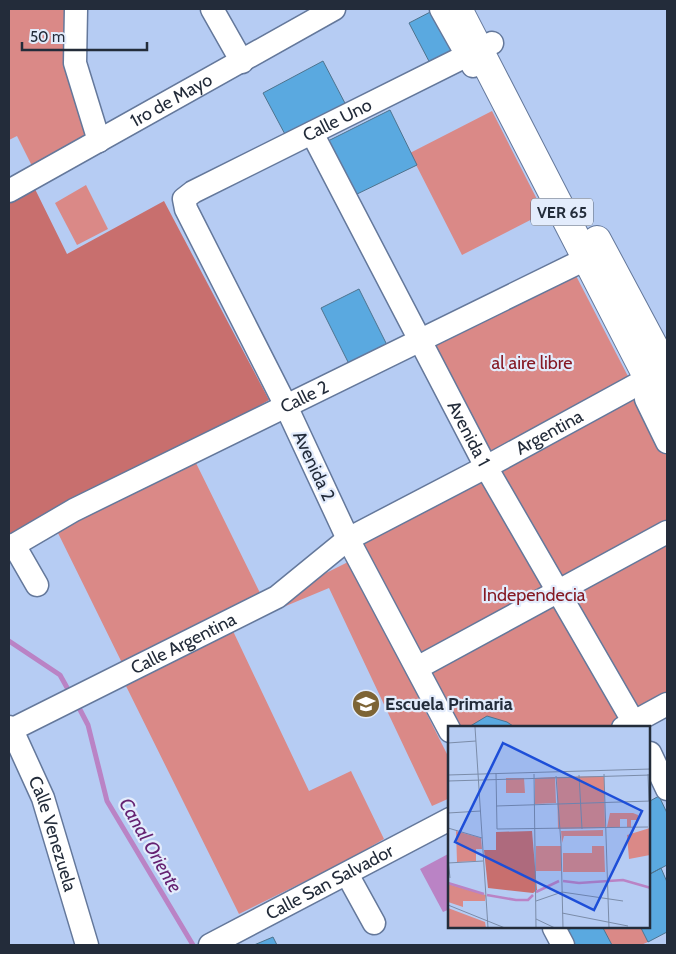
<svg xmlns="http://www.w3.org/2000/svg" width="676" height="954" viewBox="0 0 676 954" font-family="Cabin,sans-serif">
<rect width="100%" height="100%" fill="#b6ccf3"/>
<!-- green -->
<path fill="#da8987" d="M9,9h58l26,129 -59,32 -17,-34 -8,4z
M492,111l52,102 -82,42 -52,-102z
M86,185l22,44 -31,16 -22,-42z
M573,270l59,114 -142,73 -59,-114z
M635,392l32,61v250l-47,25h-168l-99,-189z
M195,461l68,138 -139,68 -68,-138z
M350,561l100,199v38l-18,8 -103,-218 -48,20 2,-9 43,-26z
M233,631l76,160 42,-20 33,68 -38,22 -107,53 -114,-230z
M603,928h38l7,14 -7,3h-29z"/>
<!-- forest -->
<path fill="#c86f6e" d="M34,187l33,67 97,-53 105,199 -142,84 -118,72v-353z"/>
<!-- water -->
<path fill="#ba83c5" d="M450,853v56l-7,3 -23,-43z"/>
<g fill="none" stroke-linecap="round" stroke-linejoin="round">
<!-- stream -->
<path stroke="#ba83c5" stroke-width="5" d="M9,641l51,34 10,18
M76,702l12,23 19,76 86,144"/>
</g>
<!-- building -->
<path fill="#5aa9e0" stroke="#4e738e" d="M436,9l24,43 -28,15 -23,-44z
M323,61l24,46 -60,31 -24,-45z
M390,110l27,55 -62,30 -27,-54z
M359,289l30,60 -38,19 -30,-60z
M487,716l20,6 9,6h-49z
M659,796l8,17v52l-17,9v-73z
M661,868l6,14v50l-19,10 -7,-14h9v-54z
M572,928h31l9,17h-46l-7,-11z
M273,937l4,8h-23z"/>
<g fill="none" stroke-linecap="round" stroke-linejoin="round">
<defs>
<g id="minor">
<path d="M76,9l-1,54 24,78"/>
<path d="M212,9l30,53"/>
<path d="M441,9l32,57"/>
<path id="s1" d="M312,133l174,334 151,261"/>
<path id="s2" d="M9,191l325,-182"/>
<path d="M646,399l21,43"/>
<path d="M14,545l23,40"/>
<path id="s3" d="M9,548l65,-38 528,-259"/>
<path d="M417,668l250,-136"/>
<path id="s4" d="M9,727l3,3 31,68 44,147"/>
<path d="M623,728l44,-24"/>
<path id="s5" d="M9,731l268,-134 71,-58 138,-72 152,-83 18,-22"/>
<path id="s6" d="M450,731l-102,-192 -62,-133 -100,-197 -2,-10 9,-7 299,-149"/>
<path d="M650,753l17,36"/>
<path d="M347,874l27,49"/>
<path d="M554,928l9,17"/>
<path id="s7" d="M210,945l240,-126"/>
</g>
<path id="major" d="M458,9l209,406
M597,240l70,131"/>
</defs>
<!-- minor casing -->
<use href="#minor" stroke="#64789b" stroke-width="25"/>
<!-- major casing -->
<use href="#major" stroke="#64789b" stroke-width="30"/>
<!-- minor -->
<use href="#minor" stroke="#fff" stroke-width="22"/>
<!-- major -->
<use href="#major" stroke="#fff" stroke-width="28"/>
</g>
<!-- icons -->
<defs>
<symbol id="school-disc" viewBox="-11 -11 22 22"><circle r="9.5" fill="#7d6435" stroke="#e3ecfc"/><path d="M0-5L7-2L0 1L-7-2ZM-4 1L0 2.5L4 1V4Q0 6-4 4Z" fill="#fff"/></symbol>
</defs>
<g fill-rule="evenodd">
<use href="#school-disc" x="350" y="688" width="32" height="32"/>
</g>
<g text-anchor="middle" stroke-width="4.5" stroke-linejoin="round" paint-order="stroke">
<!-- shield labels -->
<rect fill="#e3ecfc" stroke="#5d6674" stroke-width="1" x="531" y="198.5" width="62" height="27" rx="4"/>
<g font-size="16" font-weight="bold" fill="#232c3a">
<text x="562" y="218">VER 65</text>
</g>
<!-- street labels -->
<g font-size="18" fill="#232c3a" stroke="#e3ecfc">
<text dy="6" stroke="none"><textPath href="#s2" startOffset="186">1ro de Mayo</textPath></text>
<text dy="6" stroke="none"><textPath href="#s6" startOffset="768">Calle Uno</textPath></text>
<text dy="6" stroke="none"><textPath href="#s3" startOffset="332">Calle 2</textPath></text>
<text dy="6" stroke="none"><textPath href="#s5" startOffset="619">Argentina</textPath></text>
<text dy="6" stroke="none"><textPath href="#s1" startOffset="339">Avenida 1</textPath></text>
<text transform="translate(314 466) rotate(65)" y="6">Avenida 2</text>
<text dy="6" stroke="none"><textPath href="#s5" startOffset="195">Calle Argentina</textPath></text>
<text dy="6" stroke="none"><textPath href="#s4" startOffset="116">Calle Venezuela</textPath></text>
<text dy="6" stroke="none"><textPath href="#s7" startOffset="135">Calle San Salvador</textPath></text>
</g>
<!-- park labels -->
<g font-size="18" fill="#851924" stroke="#e3ecfc">
<text x="532" y="369">al aire libre</text>
<text x="534" y="601">Independecia</text>
</g>
<!-- poi labels -->
<g font-size="18" font-weight="bold" fill="#232c3a" stroke="#e3ecfc" text-anchor="start">
<text x="385" y="710">Escuela Primaria</text>
</g>
<!-- water labels -->
<g font-size="19" font-style="italic" fill="#652171" stroke="#e3ecfc">
<text transform="translate(151 845) rotate(60)" y="7">Canal Oriente</text>
</g>
</g>
<!-- overview -->
<g transform="translate(448 726)">
<rect width="202" height="202" fill="#b6ccf3"/>
<path d="M156,50l1,52 -47,1 -1,-52zM107,51l1,26 -21,1v-26zM58,52h18l1,15h-19zM162,87h23l5,2v5h-7v7h-4v-8h-7v8h-13zM202,102v27l-21,4 -2,-24zM155,104v6h-39l-2,7 -1,-12zM8,105l25,7 1,11h-6v12l-19,1zM88,120h25v25h-25zM144,120h12l1,26h-42v-19h29zM0,158l38,11 -1,6h-22v6l-15,-5zM0,182l37,14 1,6h-38z" fill="#da8987"/>
<path d="M84,105l5,59 -4,3 -45,-5 -4,-38h12v-18z" fill="#c86f6e"/>
<path fill="none" stroke="#ba83c5" stroke-width="2.5" d="M115,155l16,2 44,-3 28,8M0,157l36,11M88,166l23,-11M39,169l29,5h12l5,-5"/>
<path fill="none" stroke="#7b8ca9" stroke-width="1" d="M27,1l13,201M0,17l28,-2M48,47l1,56 151,-2M86,48l2,154M156,48l5,154M200,48l1,27M0,49l203,-6M131,49l3,54M108,50l5,68 2,84M0,55l203,-6M48,80l155,-5M0,87l33,-2M0,102l34,10M0,133l2,19M0,137l35,-2M88,175l26,-9 61,9M0,179l57,23M114,187l66,13M88,193l19,9"/>
<path fill="#1d4ed8" fill-opacity="0.15" stroke="#1d4ed8" stroke-width="2.5" d="M55,17l139,68 -48,99 -139,-68z"/>
<rect width="202" height="202" fill="none" stroke="#232c3a" stroke-width="2.5"/>
</g>
<!-- border -->
<rect width="676" height="954" fill="none" stroke="#232c3a" stroke-width="20"/>
<!-- scale -->
<path d="M22 42v8h125v-8" fill="none" stroke="#232c3a" stroke-width="2.5"/>
<text x="30" y="42" font-size="15" fill="#232c3a" stroke="#e3ecfc" stroke-width="4" paint-order="stroke">50 m</text>
</svg>
